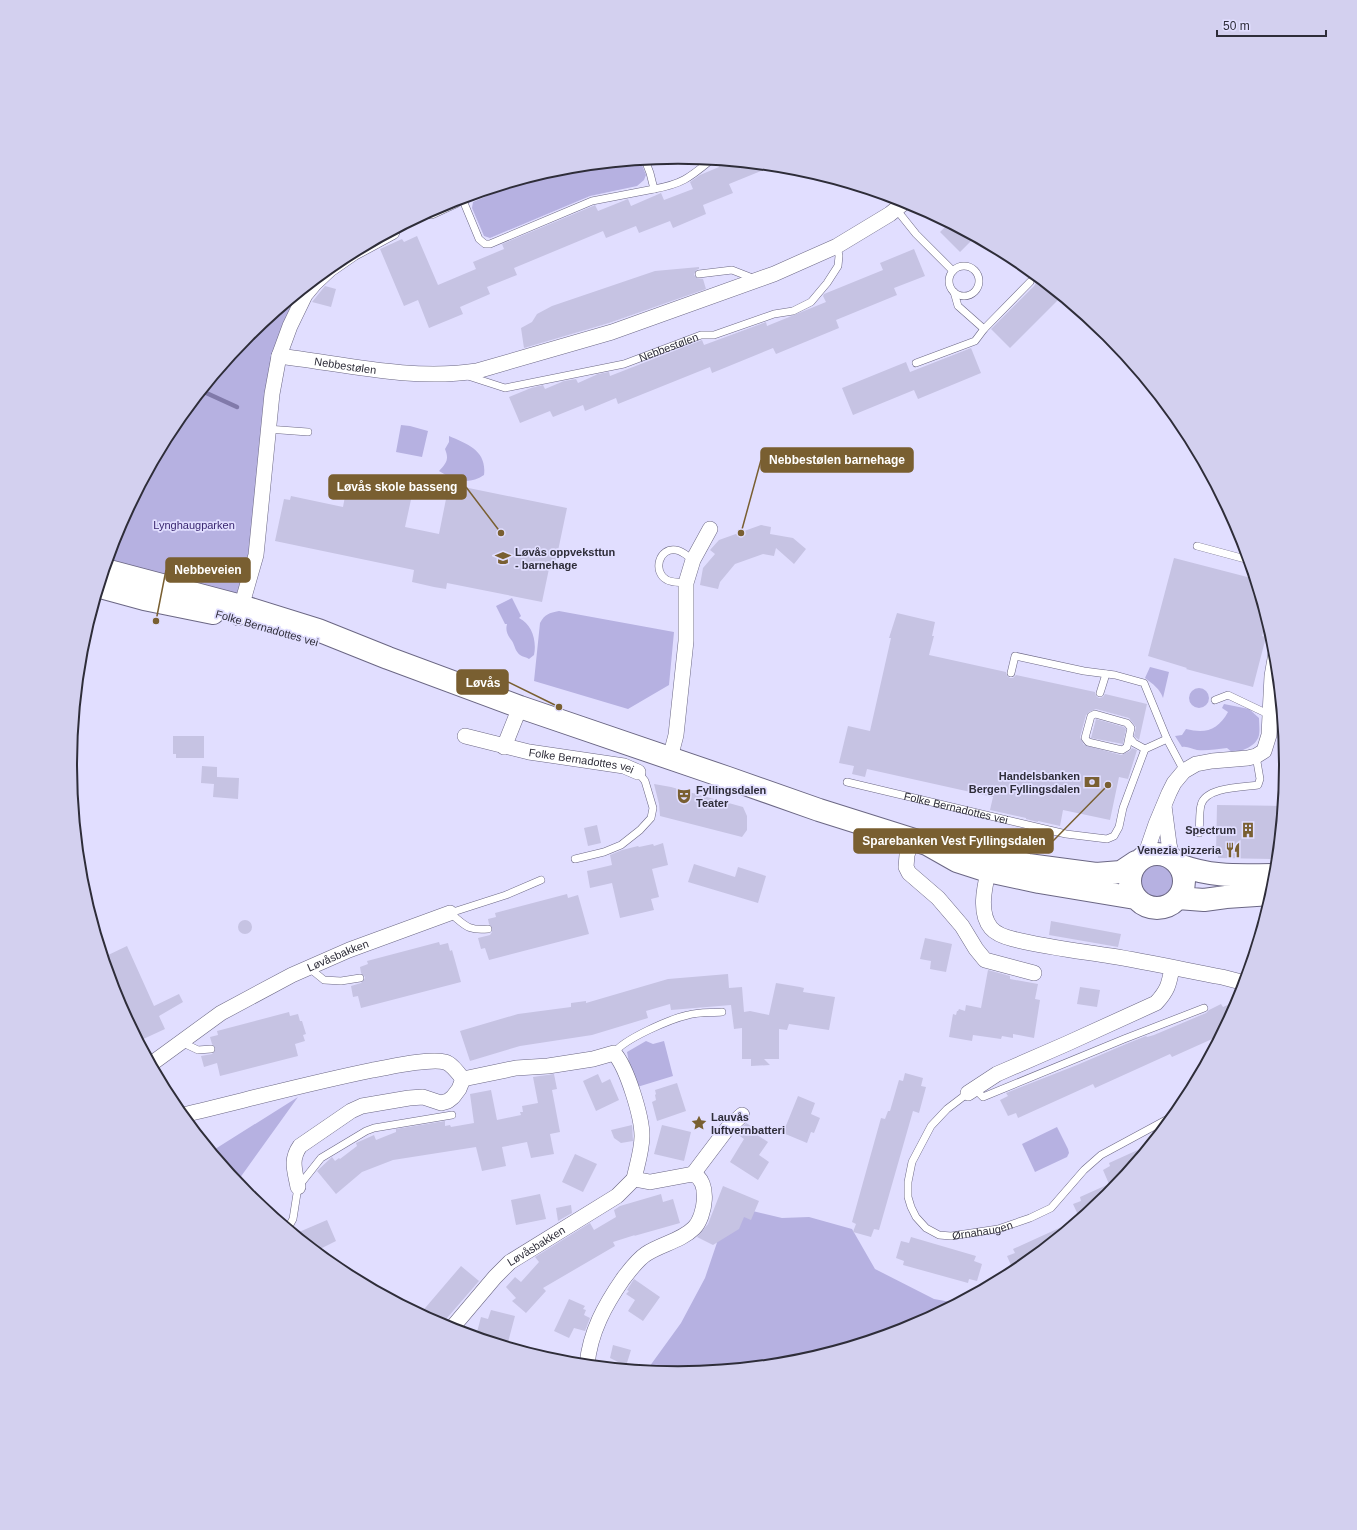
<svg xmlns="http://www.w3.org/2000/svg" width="1357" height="1530" viewBox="0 0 1357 1530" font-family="Arial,sans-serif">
<rect width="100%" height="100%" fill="#e1deff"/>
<!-- green -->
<path fill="#b6b1e1" d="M640,160l6,15 -2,5 -7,6 -47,10 -100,42 -6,-2 -12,-28 1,-6 53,-23 34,-11z
M300,292l-21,64 -23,199 -15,51 -135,-41 10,-33 57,-105 75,-92z
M401,425l9,1 18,5 -6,26 -26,-5z
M449,436c19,8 38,15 35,39 -16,11 -30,5 -45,-4 8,-8 10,-12 6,-22l4,-7z
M512,598l9,18 -2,2c13,6 18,23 15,37l-5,4c-3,-2 -6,-2 -9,-4 -5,-4 -5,-9 -8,-14 -4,-5 -7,-10 -5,-17h-2l-9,-18z
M559,611l115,21 -5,53 -41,24 -94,-28 6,-58c5,-9 9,-10 19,-12z
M1150,667l19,5 -6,26c-3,-9 -10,-14 -18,-20z
M1189 698a10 10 0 1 1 20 0a10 10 0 1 1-20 0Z
M1224,704l25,5 10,9c0,5 1,12 0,17 -2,11 -17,16 -26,18l-6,-5c-10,1 -20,3 -30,2 -6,-1 -9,-4 -15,-3l-7,-11 7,-1 4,-6c20,5 32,1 42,-17l-6,-4z
M1138 880a19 19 0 1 1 38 0a19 19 0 1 1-38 0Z
M646,1041l7,3 11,-3 9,35 -39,12 -7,-36z
M298,1097l-61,85 -25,-31z
M1057,1127l11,22 1,4 -2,4 -32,15 -13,-28z
M736,1207l46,11 27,-1 43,12 23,40 59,30 22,4 -45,24 -114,35 -119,11 -31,-3 34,-47 24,-45 21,-62z"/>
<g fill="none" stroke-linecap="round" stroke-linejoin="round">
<!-- stream -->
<path stroke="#817aaa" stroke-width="4.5" d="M202,391l35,16"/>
</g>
<!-- building -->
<path fill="#c6c3e3" d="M716,160l57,6 -44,18 4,9 -30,12 3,9 -33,14 -3,-7 -31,12 -3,-7 -30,12 -3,-7 -89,37 3,7 -30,12 3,7 -30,13 3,7 -34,14 -11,-28 -14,6 -24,-57 22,-10 2,3 13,-6 21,49 38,-16 -3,-7 31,-13 -2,-5 91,-38 2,-1 3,6 30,-12 3,7 30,-13 3,7 29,-11 -3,-7 10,-7 19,-8z
M949,223l26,14 -15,15 -20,-20z
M914,249l11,27 -31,12 3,7 -61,25 3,8 -63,26 -3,-6 -61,25 -2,-6 -92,37 -2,-6 -31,13 -2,-6 -30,12 -3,-6 -30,12 -11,-26 22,-9 12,-3 2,4 19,-8 12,-2 2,4 20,-9 11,-2 1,4 92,-36 2,5 62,-23 1,4 59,-24 -3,-6 1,-2 59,-24 -3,-7z
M699,267v2l-3,1 -2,5 3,3 6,1 3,10 -97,34 -85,25 -3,-20 11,-6 5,-8 15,-8 103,-35z
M1039,278l15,12 -2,2 7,7 -49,49 -19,-19 43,-43z
M325,286l11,3 -5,18 -19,-5z
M971,348l10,25 -63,26 -4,-9 -61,25 -11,-27 64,-26 4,10z
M348,480l52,11 -1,1 13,3 -7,32 34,7 10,-50 118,24 -12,57 -5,-1 -8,38 -95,-19 -1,6 -12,-2 -22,-5 2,-12 -139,-29 9,-42 6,1 1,-4 52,11z
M761,525l10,2 -1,7 23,4 13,11 -12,15 -18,-16 -2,8 -11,-2 -28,10 -15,18 -2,7 -18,-4 3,-17 12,-14 -5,-4 9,-10z
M1174,558l81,21 12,39 -5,18 4,1 -13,50 -67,-18 1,-1 -39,-12z
M897,613l38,9 -3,14h2l-5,19 77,17 1,4 3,2h3l3,-3 79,17 1,4 3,2 4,-1 2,-3 42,10 -8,36 -5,-4 2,-9 -7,-9 -33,-9 -7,3 -3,3 -6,22 4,8 37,10 9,-4 2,-3 5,2 -9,29 -9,-2 -9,43 -47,-10 -3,16 -22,-5v1l-12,-3v-1l-36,-8 3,-13 -126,-28 -2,8 -13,-3 2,-8 -15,-3 9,-37 22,5 21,-93h-2z
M1096,719l28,8 2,2 -3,15 -32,-6z
M173,736h31v22h-28v-4h-3z
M202,766l15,1v10l22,1 -1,21 -25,-2 1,-13 -13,-1z
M654,784l17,3 72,20 4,9v14l-5,7 -82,-21 -1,-12z
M1217,805l66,1 -5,53 -60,-1v-4h-2z
M597,825l4,18 -13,3 -4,-18z
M663,843l5,22 -16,4 7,28 -8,2 3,11 -34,8 -8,-35 -22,5 -3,-17 25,-6 -2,-10 12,-5 16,-4 1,1 14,-3 1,2z
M694,864l41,13 3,-10 28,9 -8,27 -70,-21z
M567,894l1,4 10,-3 11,39 -100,26 -4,-12 -4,1 -3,-11 12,-3 2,-3v-5l-3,-3 -1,-5 8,-2 -1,-4z
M238 927a7 7 0 1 1 14 0a7 7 0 1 1-14 0Z
M1051,921l70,13 -3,13 -69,-12z
M925,938l27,6 -6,28 -16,-3 1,-8 -11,-2z
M439,942l1,3 8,-2 2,8 2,-1 9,32 -100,26 -3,-12 -5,1 -2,-11 10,-3 3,-3 1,-3 -4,-4 -1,-6 8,-3 -1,-3z
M127,946l27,60 25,-12 4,8 -24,14 6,13 -26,12 -23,-43 -12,-41z
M988,970l22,6v3l28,5 -3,15 5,1 -6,38 -21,-4v4l-11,-2 -1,3 -28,-4 -1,6 -23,-4 4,-23 3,1 1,-4h1l1,-2 6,2 1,-6 15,3z
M728,974l1,14 13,-1 2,25 6,-1 19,4 7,-32 24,4 4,1 -1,4 32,5 -6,33 -40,-6 -2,6 -8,-1v30h-15l6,6 -19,1v-7h-9v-31l-8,1 -3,-24 -60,5 -1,-6 -24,7 2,7 -56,17 -72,11 -50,15 -10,-30 58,-17 53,-7v-4l15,-2v2l82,-24z
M1080,987l20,3 -3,17 -20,-3z
M1240,1000l-19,35 -49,22 -2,-3 -75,34 -2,-4 -75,34 -2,-5 -8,3 -8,-16 8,-4 -2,-3 71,-28 49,-21 20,-8 1,1 7,-2 52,-22 3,-3 12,-6 2,3z
M289,1012l1,4 8,-2 2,7h2l4,13 -3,1 2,6 -10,3 3,12 -78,20 -3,-13 -13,4 -3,-11 11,-2 3,-3v-4l-3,-3 -2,-7 8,-2 -1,-4z
M905,1073l18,5 -2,8 5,1 -7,26 -6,-2 -34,119 -5,-1 -3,8 -18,-5 3,-8 -4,-2 29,-104 4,1 3,-8h2l9,-31 4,1z
M554,1074l3,15 -5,1 8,42 -10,2 4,20 -23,4 -4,-16 -25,5 4,19 -24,5 -6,-24 -83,13 -31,12 -26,22 -19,-23 15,-14 3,4 4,-3 1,1 17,-13 -1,-3 18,-8 2,5 20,-8v-3l49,-8v5l5,-1 1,2 23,-4 -4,-29 21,-4 6,30 24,-5 -1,-3h3l-1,-6 16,-3 -5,-26z
M598,1074l4,9 8,-4 9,21 -23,11 -13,-30z
M677,1083l9,28 -29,10 -5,-19 4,-2 -1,-5 1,-1 -1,-4z
M798,1096l17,7 -4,11 9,4 -6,15 -3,-1 -4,11 -24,-10z
M746,1123l7,4 -2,4 17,11 -9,13 10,7 -11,18 -28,-18 14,-23 -8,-6z
M632,1125l1,16 -12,2 -7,-5 -3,-8z
M662,1125l29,7 -7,29 -30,-7z
M1151,1144l-42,51 -29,24 -7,-15 8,-3 -1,-4 29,-13 -6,-14 7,-4 -1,-3z
M575,1154l22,10 -14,28 -21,-10z
M723,1186l36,15 -8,19 -7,-3 -5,12 -26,16 -16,-8 11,-13z
M540,1194l6,25 -30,6 -5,-25z
M661,1194l2,8 10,-3 7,24 -46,13 1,-1 -22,7 2,4 -72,42 3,3 -20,22 -14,-12 4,-3 -10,-11 9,-10 6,5 18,-20 -4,-5 55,-34 4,7 22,-13 -2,-7 6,-4z
M571,1205l1,8 -14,8 -2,-13z
M327,1220l9,21 -20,10 -14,-11 -3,-8z
M1068,1224l2,3 -56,45 -7,-16 8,-3 -2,-4z
M911,1237l65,19 -2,5 8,3 -5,17 -8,-2 -1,4 -65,-18 1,-4 -8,-3 5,-17 8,2z
M461,1266l18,15 -38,44 -21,-11z
M634,1279l26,18 -17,24 -15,-10 7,-11 -9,-6 3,-3 -2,-1z
M569,1299l16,7 -2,3 3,1 -2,5 6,3 -5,13 -11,-3 -5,10 -15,-7z
M491,1310l24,6 -8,30 -31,-10 5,-19 7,2z
M613,1345l18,5 -5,16 -16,-8z"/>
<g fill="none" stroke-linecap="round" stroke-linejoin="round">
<defs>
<g id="lane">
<path d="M645,160l5,13 4,16c28,-5 35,-11 57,-29"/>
<path d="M462,198l17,41 6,5h5l102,-43 62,-12"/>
<path d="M896,209l20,25 37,37"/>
<circle cx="964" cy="281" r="15"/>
<path d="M699,274l33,-4 23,9"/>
<path d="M954,292l4,14 26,23"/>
<path d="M916,363l59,-22 9,-12 46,-47"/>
<path id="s1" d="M468,376l37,12 119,-24 77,-29h13l60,-21 19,-3 18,-9 16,-19 11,-17 1,-10 -2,-10"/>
<path d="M267,429l41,3"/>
<path d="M1197,546l52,14"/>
<path d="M686,583c-6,-1 -13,0 -19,-3 -15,-8 -8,-33 9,-30 7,1 11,6 17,10"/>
<path d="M1011,673l4,-17 69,15 31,4 29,8 23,56 17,32"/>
<path d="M1100,693l6,-19"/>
<path d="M1215,700l13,-5 42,20"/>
<path d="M1129,737l-2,10 -5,3 -34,-8 -3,-4 6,-22 4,-2 32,9 4,5 -2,9 5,6 11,6 22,-10"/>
<path id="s2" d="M847,782l219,52 41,5 7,-3 5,-9 4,-19 22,-59"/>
<path d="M1199,833c1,-9 0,-20 2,-28 4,-18 42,-18 57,-20l2,-6 -4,-23"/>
<path d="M575,859l29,-7 17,-7 19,-15 11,-12 2,-10 -8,-27 -7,-9"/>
<path d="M450,913l56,-18 35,-15"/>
<path d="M450,913c15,12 17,18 38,16"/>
<path d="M308,967l16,13 17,1 19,-3"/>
<path d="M181,1042l17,8 13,-1"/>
<path d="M614,1053c10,-14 56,-34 74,-38 10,-3 23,-2 34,-3"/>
<path d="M975,1089l8,8 141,-58 80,-31"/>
<path id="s3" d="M968,1093l-21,16 -16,17 -19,36 -4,20v15l3,10 5,10 10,11 13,7 12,1 47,-7 32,-11 21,-10 33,-38 17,-15 74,-40"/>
<path d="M288,1228l5,-9 5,-32 23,-29 45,-27 8,-3 78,-13"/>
</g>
<g id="street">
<path d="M431,211l24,-11"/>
<path id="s4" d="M279,356c65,8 132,25 198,15l135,-39 162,-58 63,-28 53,-32 16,-13"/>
<path d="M238,618l18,-63 16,-161 7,-38 11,-30 15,-31 10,-12 15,-14 23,-16 39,-21"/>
<path id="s5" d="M465,736l64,16 95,14 14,6"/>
<path d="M504,747l16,-40"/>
<path d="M670,758l6,-23 10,-94v-58l7,-23 17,-31"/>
<path d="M1164,806l5,38 3,14"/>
<path d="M912,839l-5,16 -1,12 3,6 29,25 24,28 14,23 9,11 49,13"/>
<path d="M1145,856l11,-32 13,-31 5,-10 10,-12 12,-7 16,-3 36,-3 8,-2 8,-5 5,-16 3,-59 4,-23"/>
<path d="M990,863c-4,19 -13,48 1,65 5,6 14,9 22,11 32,8 66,12 98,17 37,6 74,14 111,21l23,6"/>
<path id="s6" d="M151,1064l70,-51 71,-38 57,-25 101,-37"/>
<path d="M463,1079l53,-11 32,-2 45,-7 21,-6c13,14 28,64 28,83 0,14 -5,29 -8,43l16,3 43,-8c18,7 12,43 1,54 -13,13 -33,16 -48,26 -9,6 -16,16 -23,25 -18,26 -33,53 -36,86"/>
<path d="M968,1093l29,-19 69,-30 90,-41c12,-13 13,-19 16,-35"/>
<path d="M183,1115c63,-15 126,-32 190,-45 18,-3 55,-12 72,-8 7,2 13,11 18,17"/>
<path d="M693,1174l34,-45 15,-14"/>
<path d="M298,1187c-3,-16 -8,-27 2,-41l51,-35 11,-5 47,-8 14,-1 18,6 7,-2 5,-4 6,-8 4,-10"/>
<path id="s7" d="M451,1329l44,-52 15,-15 107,-66 17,-17"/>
</g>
<path id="primary" d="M105,570l136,36 77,24 70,28 132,49 208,71 91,32 108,34 30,17 31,10 51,11 96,16
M100,587l44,12 69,14
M948,846l44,8 36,11 68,9 25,-2 15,-10
M1130 881a27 27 0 1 1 54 0a27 27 0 1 1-54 0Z
M1179,865c36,13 61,10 97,10
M1178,898l26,2 22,-3 46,-3"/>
</defs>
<!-- lane casing -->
<use href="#lane" stroke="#6b6784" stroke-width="8"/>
<!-- street casing -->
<use href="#street" stroke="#6b6784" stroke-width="16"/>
<!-- primary casing -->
<use href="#primary" stroke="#6b6784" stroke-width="24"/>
<!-- lane -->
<use href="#lane" stroke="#fff" stroke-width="7"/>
<!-- street -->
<use href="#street" stroke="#fff" stroke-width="15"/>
<!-- primary -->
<use href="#primary" stroke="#fff" stroke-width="22"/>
</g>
<!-- icons -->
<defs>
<symbol id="school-bare" viewBox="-9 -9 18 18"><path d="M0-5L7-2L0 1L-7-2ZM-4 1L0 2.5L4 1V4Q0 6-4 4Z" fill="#795f31" stroke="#e1deff" stroke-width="2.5" paint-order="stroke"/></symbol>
<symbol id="bank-bare" viewBox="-9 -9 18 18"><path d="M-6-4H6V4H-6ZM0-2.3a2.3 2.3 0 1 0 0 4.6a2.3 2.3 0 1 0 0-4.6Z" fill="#795f31" stroke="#e1deff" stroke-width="2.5" paint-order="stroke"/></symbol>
<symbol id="theatre-bare" viewBox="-9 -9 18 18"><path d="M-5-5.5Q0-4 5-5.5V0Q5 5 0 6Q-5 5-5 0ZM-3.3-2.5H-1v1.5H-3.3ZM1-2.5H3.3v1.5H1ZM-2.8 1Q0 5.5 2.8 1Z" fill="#795f31" stroke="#e1deff" stroke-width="2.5" paint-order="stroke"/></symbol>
<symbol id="building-bare" viewBox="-9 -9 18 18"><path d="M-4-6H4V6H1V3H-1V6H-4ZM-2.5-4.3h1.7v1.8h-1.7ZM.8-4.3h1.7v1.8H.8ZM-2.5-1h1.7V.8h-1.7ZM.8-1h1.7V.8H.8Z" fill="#795f31" stroke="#e1deff" stroke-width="2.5" paint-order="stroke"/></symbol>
<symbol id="restaurant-bare" viewBox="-9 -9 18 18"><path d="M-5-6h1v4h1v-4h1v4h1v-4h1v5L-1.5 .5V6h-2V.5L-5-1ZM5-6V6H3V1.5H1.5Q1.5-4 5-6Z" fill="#795f31" stroke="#e1deff" stroke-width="2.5" paint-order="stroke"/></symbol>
<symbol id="sight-bare" viewBox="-9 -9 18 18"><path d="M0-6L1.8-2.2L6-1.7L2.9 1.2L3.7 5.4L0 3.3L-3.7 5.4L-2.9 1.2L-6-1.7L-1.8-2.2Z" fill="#795f31" stroke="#e1deff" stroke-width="2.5" paint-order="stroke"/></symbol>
</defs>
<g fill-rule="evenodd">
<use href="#school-bare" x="492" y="547" width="22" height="22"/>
<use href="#bank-bare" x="1081" y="771" width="22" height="22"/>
<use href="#theatre-bare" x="673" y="785" width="22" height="22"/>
<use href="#building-bare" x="1237" y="819" width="22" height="22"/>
<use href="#restaurant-bare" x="1222" y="839" width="22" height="22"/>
<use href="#sight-bare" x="688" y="1112" width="22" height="22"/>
</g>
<g text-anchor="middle" stroke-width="3.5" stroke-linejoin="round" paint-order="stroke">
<!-- street labels -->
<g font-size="11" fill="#2e2d39" stroke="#e1deff">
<text dy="4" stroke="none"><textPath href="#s1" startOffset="208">Nebbestølen</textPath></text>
<text dy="4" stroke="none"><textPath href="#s4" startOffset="67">Nebbestølen</textPath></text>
<text transform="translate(267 628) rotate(16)" y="4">Folke Bernadottes vei</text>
<text dy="4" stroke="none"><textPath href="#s5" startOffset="119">Folke Bernadottes vei</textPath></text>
<text dy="4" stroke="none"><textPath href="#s2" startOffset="112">Folke Bernadottes vei</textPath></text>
<text dy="4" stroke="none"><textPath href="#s6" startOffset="217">Løvåsbakken</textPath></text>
<text dy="4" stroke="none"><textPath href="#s3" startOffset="221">Ørnahaugen</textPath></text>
<text dy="4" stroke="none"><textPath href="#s7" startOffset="120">Løvåsbakken</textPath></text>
</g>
<!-- park labels -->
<g font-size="11" fill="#392670" stroke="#e1deff">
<text x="194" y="529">Lynghaugparken</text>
</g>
<!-- poi labels -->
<g font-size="11" font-weight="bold" fill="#2e2d39" stroke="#e1deff" text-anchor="start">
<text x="515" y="556">Løvås oppveksttun<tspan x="515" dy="13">- barnehage</tspan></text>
<text x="1080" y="780" text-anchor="end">Handelsbanken<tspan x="1080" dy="13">Bergen Fyllingsdalen</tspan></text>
<text x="696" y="794">Fyllingsdalen<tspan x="696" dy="13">Teater</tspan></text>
<text x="1236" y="834" text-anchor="end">Spectrum</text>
<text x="1221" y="854" text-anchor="end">Venezia pizzeria</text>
<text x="711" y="1121">Lauvås<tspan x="711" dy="13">luftvernbatteri</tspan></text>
</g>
</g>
<!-- crop -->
<path d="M0 0H1357V1530H0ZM77 765a601 601 0 1 1 1202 0a601 601 0 1 1-1202 0Z" fill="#d3d0ef" fill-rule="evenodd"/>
<path fill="none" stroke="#2e2d39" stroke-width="2" d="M77 765a601 601 0 1 1 1202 0a601 601 0 1 1-1202 0Z"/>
<!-- callouts -->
<path fill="none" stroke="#795f31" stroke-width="1.5" d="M741 533L761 460M501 533L466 487M156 621L166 570M559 707L508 682M1108 785L1053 841"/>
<g fill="#795f31" stroke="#e1deff" stroke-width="1.5">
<circle cx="741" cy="533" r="4"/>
<circle cx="501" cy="533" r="4"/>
<circle cx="156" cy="621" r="4"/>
<circle cx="559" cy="707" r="4"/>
<circle cx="1108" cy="785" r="4"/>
</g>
<g fill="#795f31" stroke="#795f31" stroke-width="1.5">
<rect x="761" y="448" width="152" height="24" rx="4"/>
<rect x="329" y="475" width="137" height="24" rx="4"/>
<rect x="166" y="558" width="84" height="24" rx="4"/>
<rect x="457" y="670" width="51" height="24" rx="4"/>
<rect x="854" y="829" width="199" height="24" rx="4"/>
</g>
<g font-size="12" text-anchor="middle" font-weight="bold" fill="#fff">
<text x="837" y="464">Nebbestølen barnehage</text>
<text x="397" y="491">Løvås skole basseng</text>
<text x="208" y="574">Nebbeveien</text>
<text x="483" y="687">Løvås</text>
<text x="954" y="845">Sparebanken Vest Fyllingsdalen</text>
</g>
<!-- scale -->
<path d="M1217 30v6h109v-6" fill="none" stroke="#2e2d39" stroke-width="2"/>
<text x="1223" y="30" font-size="12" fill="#2e2d39" stroke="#e1deff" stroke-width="3" paint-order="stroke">50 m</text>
</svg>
